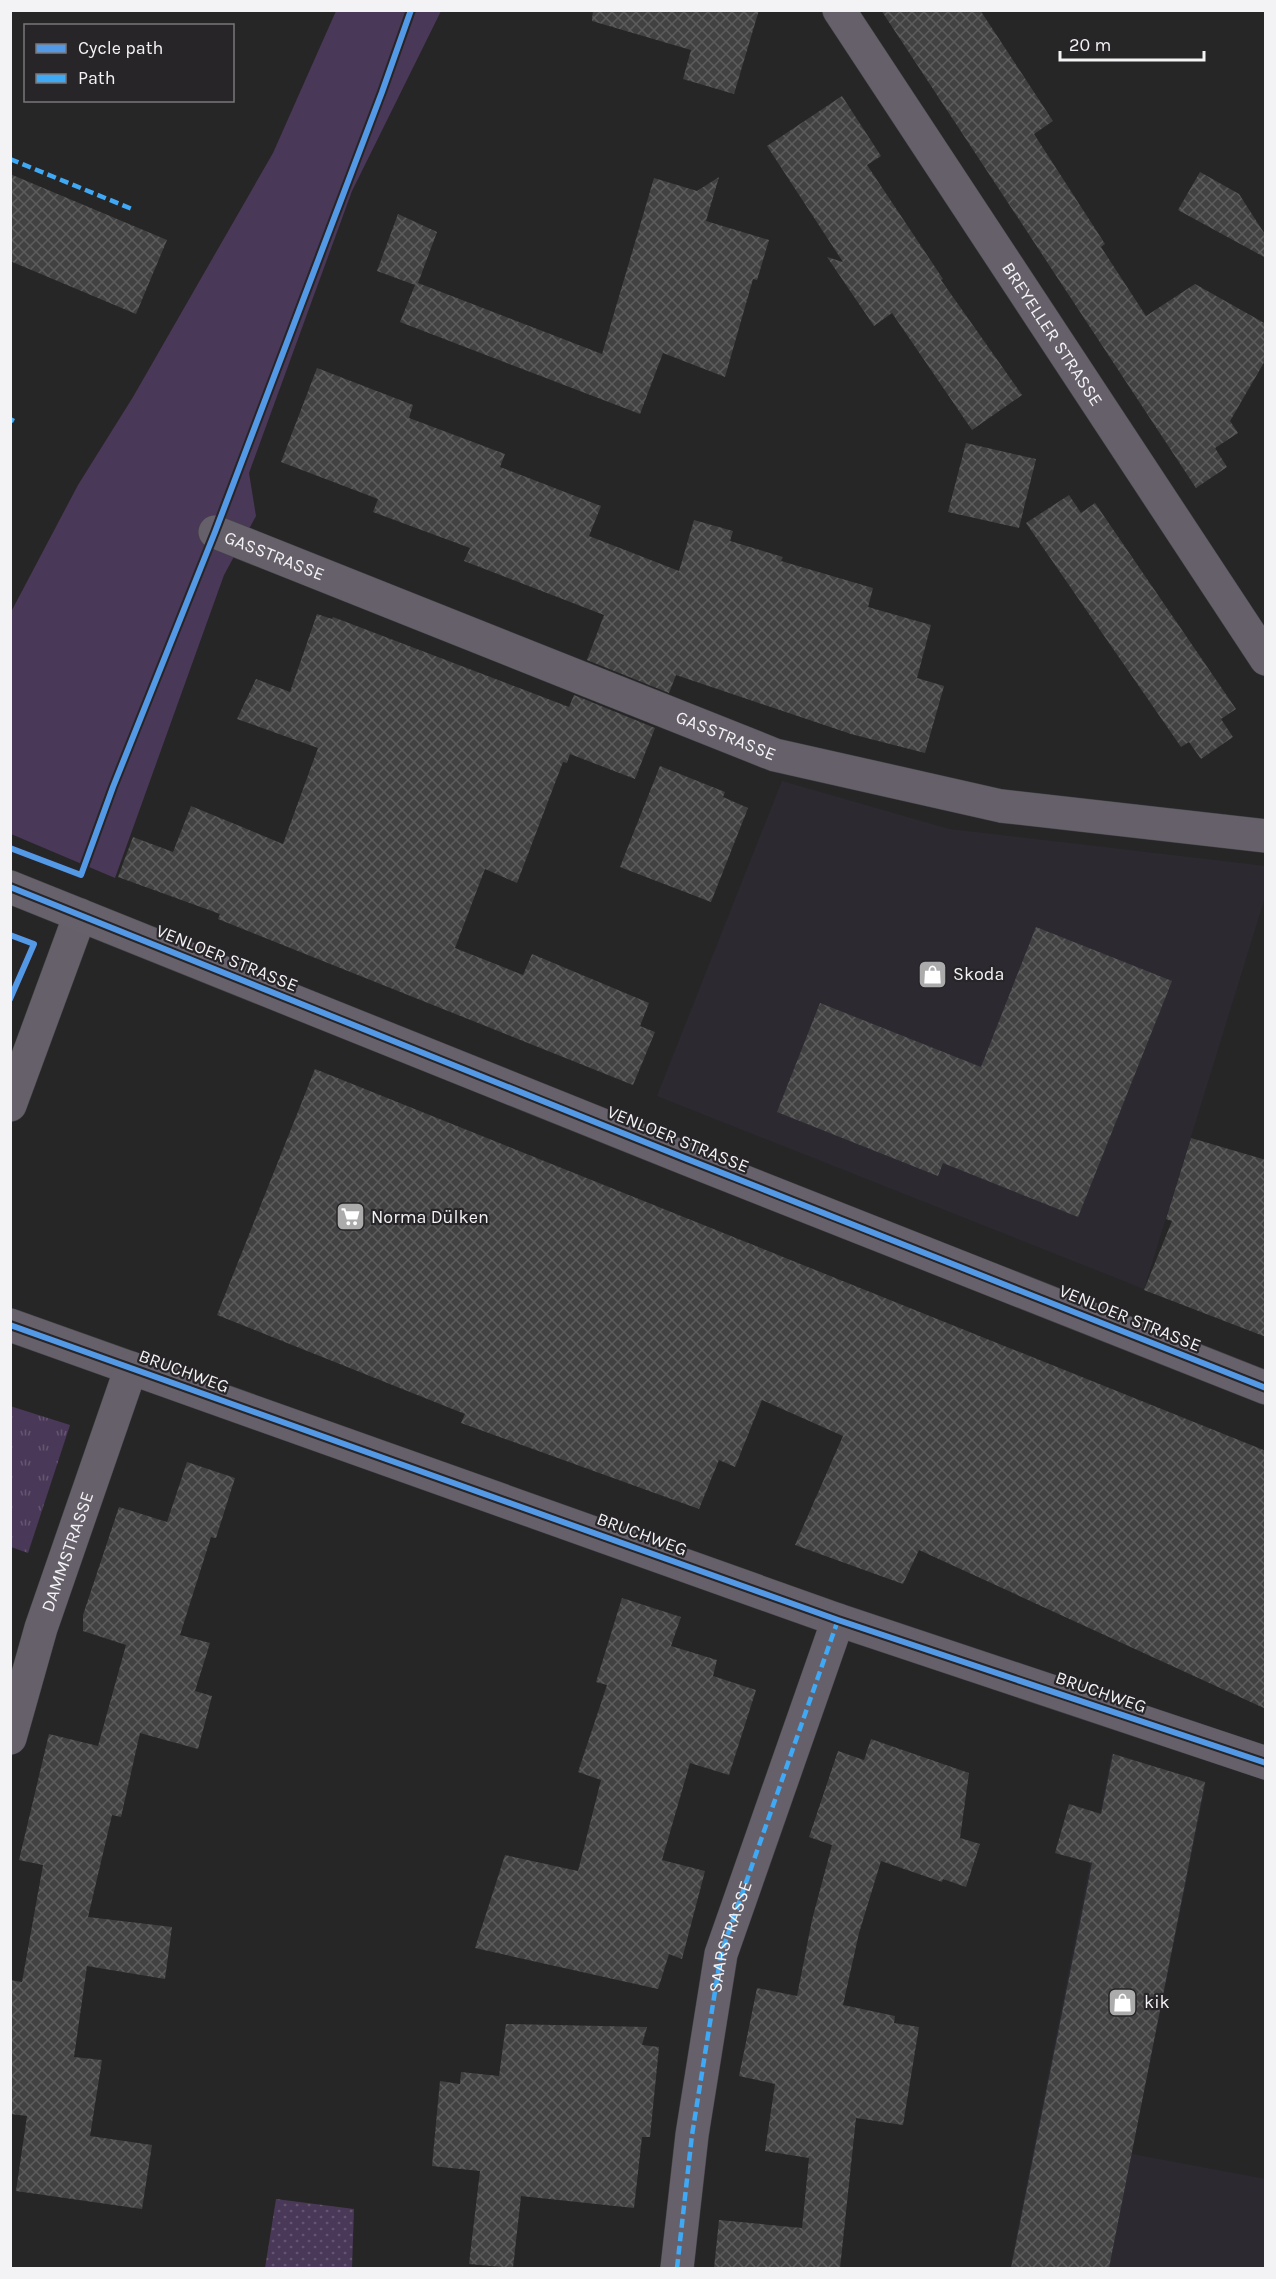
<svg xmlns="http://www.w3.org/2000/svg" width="1276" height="2279" viewBox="0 0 1276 2279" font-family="Karla,sans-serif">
<defs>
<pattern id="grass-tufts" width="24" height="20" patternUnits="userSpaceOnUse" patternTransform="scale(1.5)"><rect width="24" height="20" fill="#4a3858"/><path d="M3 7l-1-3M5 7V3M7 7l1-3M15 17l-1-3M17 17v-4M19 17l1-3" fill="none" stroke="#655571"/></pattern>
<pattern id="garden-dots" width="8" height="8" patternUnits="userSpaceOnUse" patternTransform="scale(1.5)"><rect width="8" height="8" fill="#4a3858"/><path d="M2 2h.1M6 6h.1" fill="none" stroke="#655571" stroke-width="1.8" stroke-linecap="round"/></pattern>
<pattern id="building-cross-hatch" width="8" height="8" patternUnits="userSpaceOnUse" patternTransform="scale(1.5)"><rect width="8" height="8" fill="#424142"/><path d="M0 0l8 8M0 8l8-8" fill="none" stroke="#5e5d5e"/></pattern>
</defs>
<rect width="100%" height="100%" fill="#272627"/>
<!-- built -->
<path fill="#2d2931" d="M782,781l167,48 316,37v31l-121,392 -487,-193z
M1112,1753l94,29 -74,372 133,25v89h-255z"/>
<!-- grass -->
<path fill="url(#grass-tufts)" d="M10,1406l60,19 -42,128 -17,-6z"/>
<!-- park -->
<path fill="#4a3858" d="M336,11h105l-89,180 -103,282 7,43 -32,59 -109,303 -104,-44v-222l67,-127 55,-88 140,-244z"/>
<!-- garden -->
<path fill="url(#garden-dots)" d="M276,2199l78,10 -2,59h-87z"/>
<!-- building -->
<path fill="url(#building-cross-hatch)" d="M593,10h166l-25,84 -51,-15 8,-29 -99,-29z
M881,10h99l73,111 -19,13 71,110 -4,3 45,69 49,-32 71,40v35l-36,62 8,12 -23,15 12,19 -31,21z
M842,96l39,60 -14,9 76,114 -2,1 81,115 -50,35 -80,-117 -18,13 -47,-69 16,5 -76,-116z
M1200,172l39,22 27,42v22l-88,-48z
M10,174l157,66 -31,74 -126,-53z
M719,177l-13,44 63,19 -12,40 -4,-1 -28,98 -62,-24 -23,61 -240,-92 15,-37 -38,-14 21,-57 39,18 -19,51 184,71 52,-176 43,13z
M317,368l96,37 -4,13 96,36 -5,13 101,39 -12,30 90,35 15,-51 39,11 -3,10 53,16 -2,4 92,27 -5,19 63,18 -14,53 27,8 -19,67 -74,-19 -175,-59 -7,18 -82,-33 17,-45 -140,-54 6,-13 -97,-36 5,-13 -97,-37z
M966,443l70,16 -17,69 -71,-16z
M1069,495l12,18 14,-10 141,206 -15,10 12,18 -32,22 -12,-17 -8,5 -155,-224z
M317,614l15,5 1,-2 236,90 5,-12 81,33 -20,51 -65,-25 -3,9 -4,-1 -46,121 -32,-14 -30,79 68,27 9,-21 117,49 -9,23 15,6 -22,53 -415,-166 2,-5 -102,-37 15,-40 40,15 18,-46 92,38 35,-96 -81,-29 19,-40 34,13z
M660,766l65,26 -2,5 25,11 -37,94 -91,-35z
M1036,927l136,54 -94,236 -135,-54 -5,13 -161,-64 43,-109 161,64z
M315,1069l951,382v258l-347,-159 -16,34 -108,-39 48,-109 -81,-36 -27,67 -16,-7 -20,49 -238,-86 4,-9 -248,-99z
M1191,1138l75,22v177l-122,-47 28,-69 -6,-2z
M187,1462l48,16 -19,60 -5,-1 -31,98 30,8 -15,48 17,5 -14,53 -58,-16 -19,84 -9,-2 -24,102 84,10 -7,52 -78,-13 -13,91 28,3 -12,76 62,9 -10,64 -126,-18 11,-75 -17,-2v-134l12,2 21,-117 -24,-5 30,-126 49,12 28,-101 -43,-14v-16l36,-108 48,15z
M622,1598l59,19 -10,29 46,14 -4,16 43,14 -27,85 -39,-12 -28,97 43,11 -23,88 -13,-5 -11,35 -183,-41 30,-93 73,16 23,-91 -23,-8 29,-87 -11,-3z
M871,1739l98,34 -9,65 20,6 -14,43 -23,-8 -1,3 -61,-21 -22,72 -16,72 52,11 -1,7 25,4 -16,98 -47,-7 -16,150h-126l5,-48 83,8 7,-70 -44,-7 10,-67 -36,-8 18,-88 40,8 15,-76 20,-75 -23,-8 29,-86 26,9z
M1113,1754l92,28 -96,486h-98l81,-405 -37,-10 14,-49 32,10z
M506,2024l141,3 -5,18 17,2 -9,90h-8l-8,71 -113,-12 -8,72 -44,-4 11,-93 -48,-5 8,-85 20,3 1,-12 38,4z"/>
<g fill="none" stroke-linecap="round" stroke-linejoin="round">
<defs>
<g id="minor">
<path id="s1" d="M839,10l427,649"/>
<path id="s2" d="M215,532l560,223 226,51 265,30"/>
<path d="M10,1105l70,-190"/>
<path d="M10,1325l828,295 428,143"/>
<path id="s3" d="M10,1738l31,-110 90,-260"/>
<path id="s4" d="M677,2268l15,-133 29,-181 117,-334"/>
</g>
<path id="major" d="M10,887l677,272 579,229"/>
</defs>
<!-- minor casing -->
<use href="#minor" stroke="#444344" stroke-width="34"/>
<!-- major casing -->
<use href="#major" stroke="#444344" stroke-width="34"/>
<!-- minor -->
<use href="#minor" stroke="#66606b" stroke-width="33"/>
<!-- major -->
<use href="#major" stroke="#67616b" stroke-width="33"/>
<!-- quiet -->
<path stroke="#3fa9f5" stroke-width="4.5" stroke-dasharray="9 4.5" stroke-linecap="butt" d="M10,159l122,50
M10,419l4,2
M677,2268l15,-133 29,-181 117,-334"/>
<defs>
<path id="cycleway" d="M10,848l71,27 32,-88 102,-255 167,-440 29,-82
M10,887l677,272 579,229
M10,935l24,9 -24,55
M10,1325l828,295 428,143"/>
</defs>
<!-- cycleway casing -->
<use href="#cycleway" stroke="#272528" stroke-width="10"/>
<!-- cycleway -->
<use href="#cycleway" stroke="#5399e6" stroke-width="6"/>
</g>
<!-- icons -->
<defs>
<symbol id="shop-square" viewBox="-11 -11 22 22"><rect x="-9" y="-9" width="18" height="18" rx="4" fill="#acabac" stroke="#272528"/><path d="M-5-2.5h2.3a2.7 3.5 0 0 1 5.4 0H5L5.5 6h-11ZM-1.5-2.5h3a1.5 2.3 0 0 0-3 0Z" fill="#fff"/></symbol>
<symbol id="supermarket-square" viewBox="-11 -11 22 22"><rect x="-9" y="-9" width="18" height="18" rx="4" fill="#acabac" stroke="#272528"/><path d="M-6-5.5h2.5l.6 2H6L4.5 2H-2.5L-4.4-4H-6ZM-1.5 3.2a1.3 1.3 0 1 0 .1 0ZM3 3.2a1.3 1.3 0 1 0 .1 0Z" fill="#fff"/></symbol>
</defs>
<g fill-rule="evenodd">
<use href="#shop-square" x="916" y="958" width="33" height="33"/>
<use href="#supermarket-square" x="334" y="1200" width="33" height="33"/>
<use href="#shop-square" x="1106" y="1986" width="33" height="33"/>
</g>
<g text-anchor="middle" stroke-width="4.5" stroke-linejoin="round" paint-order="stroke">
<!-- street labels -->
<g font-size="18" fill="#f3f2f4" stroke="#272528">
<text dy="6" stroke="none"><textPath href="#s1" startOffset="388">BREYELLER STRASSE</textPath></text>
<text dy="6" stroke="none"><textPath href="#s2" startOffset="64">GASSTRASSE</textPath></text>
<text dy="6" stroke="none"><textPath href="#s2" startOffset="550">GASSTRASSE</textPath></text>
<text transform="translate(227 958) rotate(22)" y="6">VENLOER STRASSE</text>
<text transform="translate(678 1139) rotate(22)" y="6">VENLOER STRASSE</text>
<text transform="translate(1130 1318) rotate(22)" y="6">VENLOER STRASSE</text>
<text transform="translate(184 1371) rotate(20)" y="6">BRUCHWEG</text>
<text transform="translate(642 1534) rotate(20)" y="6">BRUCHWEG</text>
<text dy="6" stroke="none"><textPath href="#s3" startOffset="195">DAMMSTRASSE</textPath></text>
<text transform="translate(1101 1692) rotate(19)" y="6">BRUCHWEG</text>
<text dy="6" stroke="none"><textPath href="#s4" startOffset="336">SAARSTRASSE</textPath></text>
</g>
<!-- poi labels -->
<g font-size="18" fill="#f3f2f4" stroke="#272528" text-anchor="start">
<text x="953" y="980">Skoda</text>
<text x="371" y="1223">Norma Dülken</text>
<text x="1144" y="2008">kik</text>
</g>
</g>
<!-- border -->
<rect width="1276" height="2279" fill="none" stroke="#f3f2f4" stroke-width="24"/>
<!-- legend -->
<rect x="24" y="24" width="210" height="78" fill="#272528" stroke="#79777a" stroke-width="1.5"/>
<rect x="36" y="44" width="30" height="9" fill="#5399e6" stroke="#79777a" stroke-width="1.5"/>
<text x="78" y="54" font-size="18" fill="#f3f2f4">Cycle path</text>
<rect x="36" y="74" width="30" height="9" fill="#3fa9f5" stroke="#79777a" stroke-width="1.5"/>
<text x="78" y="84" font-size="18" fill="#f3f2f4">Path</text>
<!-- scale -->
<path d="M1060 51v9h144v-9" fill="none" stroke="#f3f2f4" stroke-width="3"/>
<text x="1069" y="51" font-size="18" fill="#f3f2f4" stroke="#272528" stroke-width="4.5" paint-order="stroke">20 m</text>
</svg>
